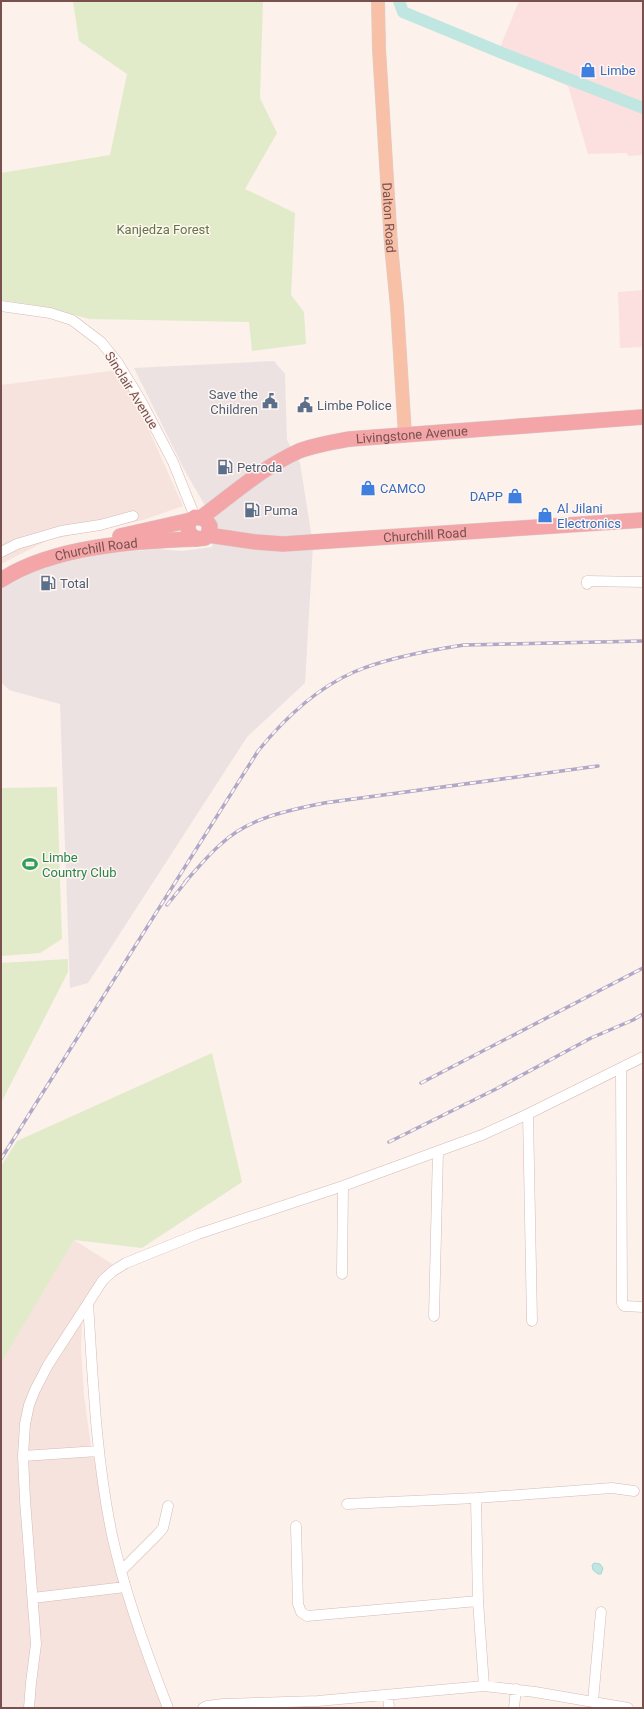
<svg xmlns="http://www.w3.org/2000/svg" width="644" height="1709" viewBox="0 0 644 1709" font-family="Roboto,sans-serif">
<rect width="100%" height="100%" fill="#fcf1eb"/>
<!-- residential -->
<path fill="#f6e3dd" d="M118,370l21,38 44,98 -40,14 -95,20 -47,24v-179z
M74,1240l38,24 -29,42 -2,42 3,47 7,52 15,62 58,199h-163v-359z"/>
<!-- commercial -->
<path fill="#fce0e0" d="M519,1h124v167l-1,-13 -14,1 -1,-3 -39,1 -20,-68 -71,-31z
M643,290v57l-23,1 -2,-56z"/>
<!-- industrial -->
<path fill="#ece2e1" d="M274,361l11,13 2,66 13,23 13,82 -8,138 -58,54 -159,246 -18,5 -10,-284 -51,-14 -8,-8v-98l54,-20 53,-11 51,-4 23,2 30,-4 4,-22 -32,-56 -50,-101z"/>
<!-- green -->
<path fill="#e1ebc9" d="M73,1h190l-3,97 17,35 -32,56 50,24 -4,82 13,17 2,32 -54,7 -3,-29 -160,-3 -43,-12 -45,-7v-127l109,-18 17,-81 -48,-33z
M57,787l5,152 -22,14 -39,3v-168z
M68,959v13l-67,131v-140z
M212,1053l30,129 -100,66 -68,-8 -73,123v-197l16,-25z"/>
<!-- water -->
<path fill="#bfe6e0" stroke="#a6d8d1" d="M594,1563l6,1 3,4 -2,6h-3l-5,-4 -1,-5z"/>
<g fill="none" stroke-linecap="round" stroke-linejoin="round">
<!-- river -->
<path stroke="#bfe6e0" stroke-width="12" d="M399,1l4,11 104,43 136,53"/>
<defs>
<path id="minor" d="M1,306l49,7 22,7 29,22 17,21 22,36 33,63 22,55
M1,552l16,-8 44,-13 39,-6 33,-9
M587,584v-3l56,1
M621,1068l1,235 2,3 19,1
M528,1114l4,207
M342,1274l1,-88
M88,1303c5,78 8,155 24,232 13,59 34,117 56,173
M434,1316l4,-165
M23,1456l75,-5
M476,1498l2,103 6,85
M347,1504l129,-6 136,-10 22,3
M296,1526l2,78 3,8 6,4 171,-15
M122,1570l36,-36 5,-6 5,-22
M33,1598l92,-11
M388,1695l1,13
M593,1701l8,-89
M29,1708l2,-25 5,-39 -11,-144 -2,-44 2,-32 4,-19 6,-15 13,-25 55,-85 10,-9 13,-8 72,-29 145,-48 139,-51 46,-21 115,-57
M203,1708l4,-2 16,-2 95,-3 166,-15 51,6 93,16
M514,1708l2,-19"/>
<g id="major">
<path id="s1" d="M378,1l1,48 12,196 6,62 8,128"/>
</g>
<g id="highway">
<path id="s2" d="M202,517c31,-23 61,-50 97,-66 16,-6 34,-9 51,-12l293,-22"/>
<path id="s3" d="M208,535l2,-9 -5,-7 -10,-2c-7,4 -9,10 -5,17l6,5 9,-1 3,-3 48,7 27,2 360,-24"/>
<path d="M120,536l71,-16"/>
<path id="s4" d="M1,580c52,-34 135,-39 195,-41"/>
</g>
</defs>
<!-- minor casing -->
<use href="#minor" stroke="#d4bab6" stroke-width="11"/>
<!-- major casing -->
<use href="#major" stroke="#d9cecd" stroke-width="14"/>
<!-- highway casing -->
<use href="#highway" stroke="#d9cecd" stroke-width="16"/>
<!-- minor -->
<use href="#minor" stroke="#fff" stroke-width="10"/>
<!-- major -->
<use href="#major" stroke="#f8c1a7" stroke-width="13"/>
<!-- highway -->
<use href="#highway" stroke="#f4a5a8" stroke-width="15"/>
<defs>
<path id="rail" d="M185,882c12,-13 23,-27 36,-38 27,-26 68,-34 103,-41l274,-37
M167,905l21,-26
M421,1083l222,-115
M389,1142l107,-53 95,-51 42,-18 10,-6
M1,1159l257,-408c26,-32 57,-62 96,-79 30,-13 77,-22 110,-27l179,-4"/>
</defs>
<!-- rail casing -->
<use href="#rail" stroke="#b0a8c7" stroke-width="3.5"/>
<!-- rail -->
<use href="#rail" stroke="#fff6f2" stroke-width="2" stroke-dasharray="6" stroke-linecap="butt"/>
</g>
<!-- icons -->
<defs>
<symbol id="shop-bare" viewBox="-9 -9 18 18"><path d="M-5-2.5h2.3a2.7 3.5 0 0 1 5.4 0H5L5.5 6h-11ZM-1.5-2.5h3a1.5 2.3 0 0 0-3 0Z" fill="#3f7fe0" stroke="#fff6f2" stroke-width="2.5" paint-order="stroke"/></symbol>
<symbol id="civic-bare" viewBox="-9 -9 18 18"><path d="M-.6-6.5H3V-4.5H.6V-3L4-1V1h2V6H-6V1h2V-1L-.6-3ZM-1.2 2.5V6h2.4V2.5Z" fill="#5c6f8a" stroke="#fff6f2" stroke-width="2.5" paint-order="stroke"/></symbol>
<symbol id="fuel-bare" viewBox="-9 -9 18 18"><path d="M-5.5-6h7V0h2V4h1.3V-2.5L3-4.5l.8-.8L6-3V5H2.5V1h-1V6h-7ZM-4.2-4.7v3.2H.2V-4.7Z" fill="#5c6f8a" stroke="#fff6f2" stroke-width="2.5" paint-order="stroke"/></symbol>
<symbol id="stadium-bare" viewBox="-9 -9 18 18"><path d="M0-5a6.5 5 0 1 0 0 10a6.5 5 0 1 0 0-10ZM-3.5-1.8h7v3.6h-7Z" fill="#2e9e5b" stroke="#fff6f2" stroke-width="2.5" paint-order="stroke"/></symbol>
</defs>
<g fill-rule="evenodd">
<use href="#shop-bare" x="577" y="59" width="22" height="22"/>
<use href="#civic-bare" x="259" y="390" width="22" height="22"/>
<use href="#civic-bare" x="294" y="394" width="22" height="22"/>
<use href="#fuel-bare" x="214" y="456" width="22" height="22"/>
<use href="#shop-bare" x="357" y="477" width="22" height="22"/>
<use href="#shop-bare" x="504" y="485" width="22" height="22"/>
<use href="#fuel-bare" x="241" y="499" width="22" height="22"/>
<use href="#shop-bare" x="534" y="504" width="22" height="22"/>
<use href="#fuel-bare" x="37" y="572" width="22" height="22"/>
<use href="#stadium-bare" x="19" y="853" width="22" height="22"/>
</g>
<g text-anchor="middle" stroke-width="3" stroke-linejoin="round" paint-order="stroke">
<!-- shop labels -->
<g font-size="13" fill="#366cbe" stroke="#fff6f2" text-anchor="start">
<text x="600" y="75">Limbe</text>
<text x="380" y="493">CAMCO</text>
<text x="503" y="501" text-anchor="end">DAPP</text>
<text x="557" y="513">Al Jilani<tspan x="557" dy="15">Electronics</tspan></text>
</g>
<!-- street labels -->
<g font-size="13" fill="#78504e" stroke="#fff6f2">
<text dy="5" stroke="none"><textPath href="#s1" startOffset="217">Dalton Road</textPath></text>
<text transform="translate(132 390) rotate(58)" y="5">Sinclair Avenue</text>
<text dy="5" stroke="none"><textPath href="#s2" startOffset="232">Livingstone Avenue</textPath></text>
<text dy="5" stroke="none"><textPath href="#s3" startOffset="287">Churchill Road</textPath></text>
<text dy="5" stroke="none"><textPath href="#s4" startOffset="101">Churchill Road</textPath></text>
</g>
<!-- park labels -->
<g font-size="13" fill="#627743" stroke="#fff6f2">
<text x="163" y="234">Kanjedza Forest</text>
</g>
<!-- service labels -->
<g font-size="13" fill="#4e5e75" stroke="#fff6f2" text-anchor="start">
<text x="258" y="399" text-anchor="end">Save the<tspan x="258" dy="15">Children</tspan></text>
<text x="317" y="410">Limbe Police</text>
<text x="237" y="472">Petroda</text>
<text x="264" y="515">Puma</text>
<text x="60" y="588">Total</text>
</g>
<!-- leisure labels -->
<g font-size="13" fill="#27864d" stroke="#fff6f2" text-anchor="start">
<text x="42" y="862">Limbe<tspan x="42" dy="15">Country Club</tspan></text>
</g>
</g>
<!-- border -->
<rect width="644" height="1709" fill="none" stroke="#78504e" stroke-width="4"/>
</svg>
